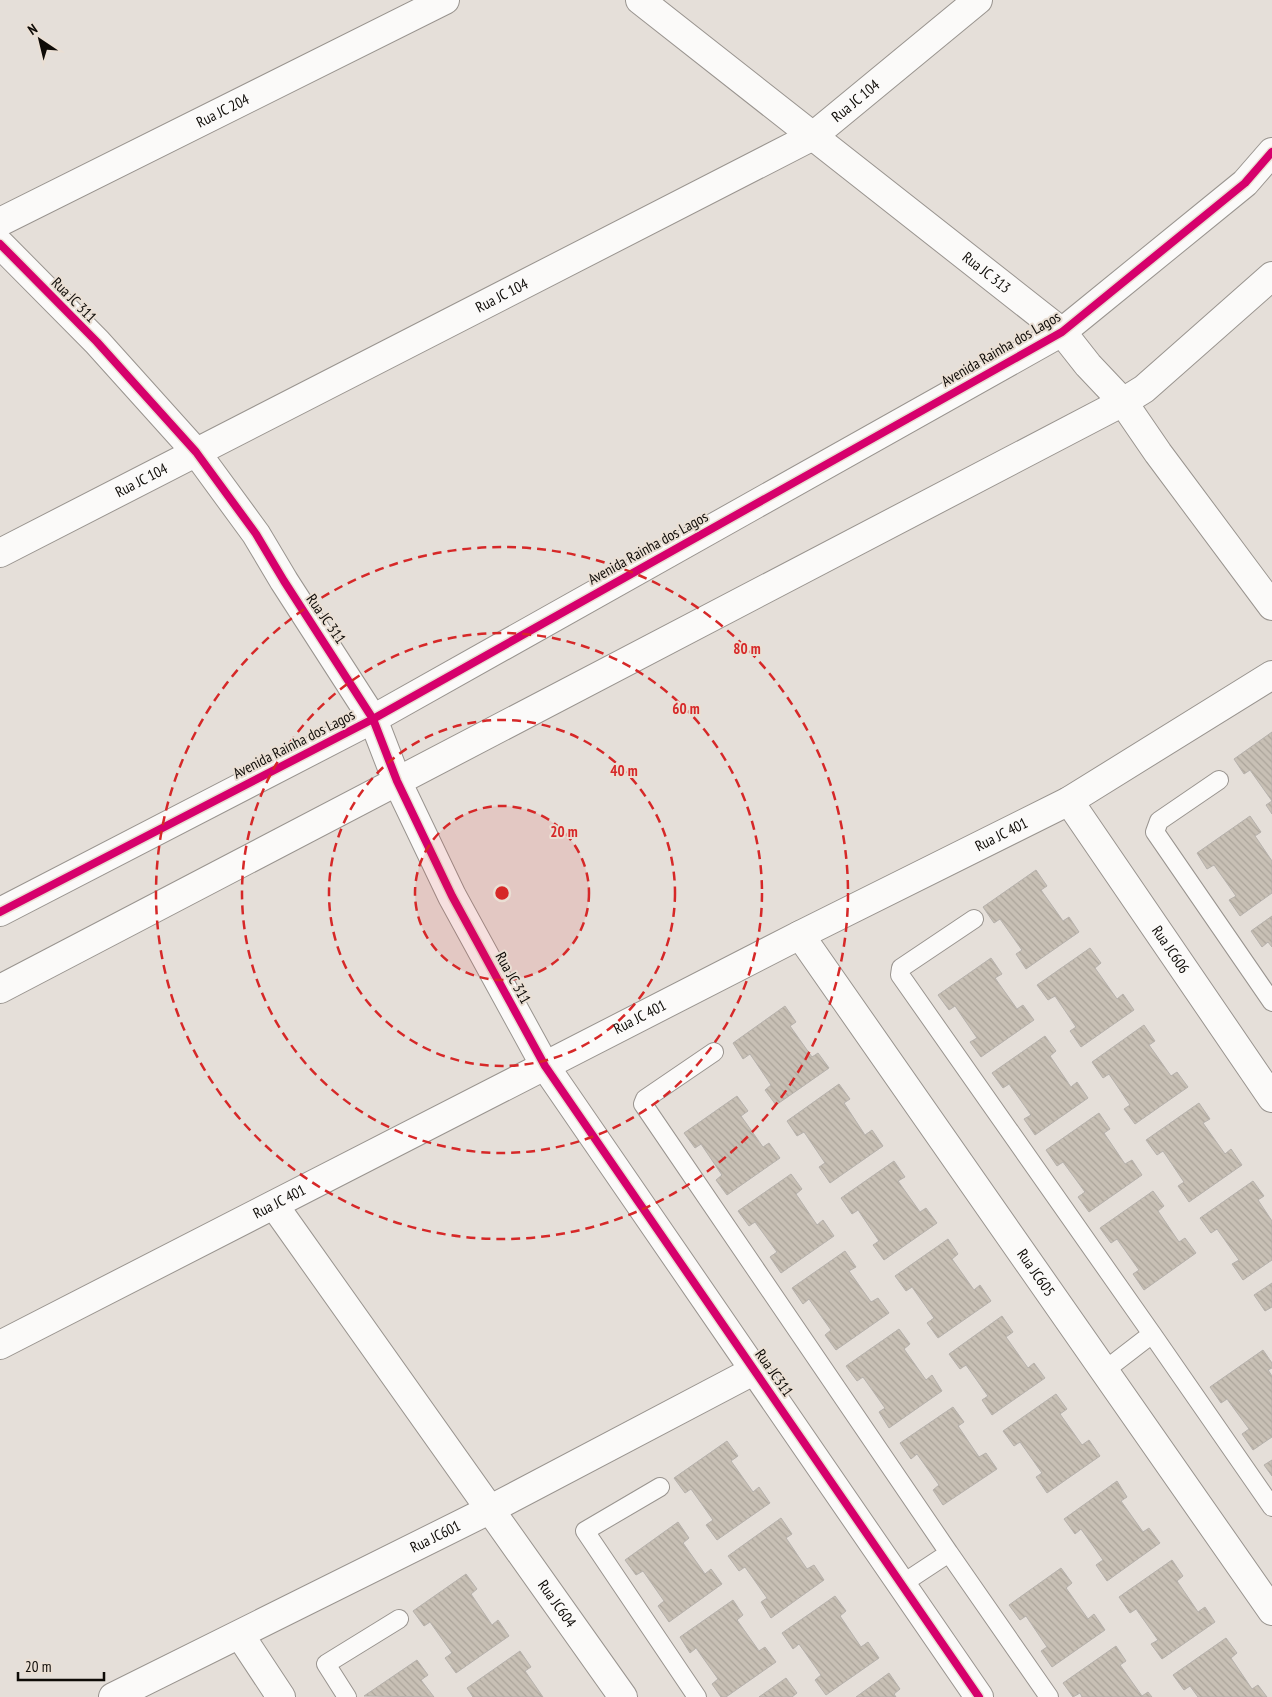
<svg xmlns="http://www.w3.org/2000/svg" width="1272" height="1697" viewBox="0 0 1272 1697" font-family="'PT Sans Narrow',sans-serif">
<defs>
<pattern id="building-back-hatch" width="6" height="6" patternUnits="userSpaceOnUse" patternTransform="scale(1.25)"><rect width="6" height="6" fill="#c8c0b5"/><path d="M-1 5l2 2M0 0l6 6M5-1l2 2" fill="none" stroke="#aba49a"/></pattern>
</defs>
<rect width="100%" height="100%" fill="#e5dfd9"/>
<!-- building -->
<path fill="url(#building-back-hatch)" stroke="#b6b1ac" d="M1272,732v69l-22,-31 -6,4 -10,-15z
M1272,801v13l-6,-9z
M1250,816l11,16 -6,4 17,25v32l-32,23 -11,-16 7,-4 -22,-31 -7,4 -10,-16z
M1036,870l11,16 -6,4 22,31 6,-4 10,15 -53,37 -10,-15 6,-4 -22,-31 -6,4 -11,-16z
M1272,916v31l-4,-5 -6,5 -11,-16z
M1090,948l11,15 -6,5 22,31 6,-5 11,16 -53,37 -11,-16 6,-4 -21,-31 -7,4 -11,-15z
M991,958l11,16 -7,4 22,31 6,-4 11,15 -53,37 -11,-15 7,-4 -22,-32 -6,4 -11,-15z
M785,1006l11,16 -6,4 22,31 6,-4 11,15 -53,37 -11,-15 6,-5 -21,-31 -7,5 -10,-16z
M1144,1025l11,16 -6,4 22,31 6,-4 11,15 -53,37 -11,-15 6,-4 -21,-31 -6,4 -11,-16z
M1045,1036l11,15 -6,5 21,31 6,-5 11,16 -53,37 -11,-16 7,-4 -22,-31 -6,4 -11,-15z
M839,1084l11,15 -6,4 21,32 7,-5 11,16 -53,37 -11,-16 6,-4 -21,-31 -7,4 -10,-15z
M737,1096l11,15 -7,5 22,31 6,-4 11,15 -53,37 -11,-15 6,-5 -21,-31 -6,4 -11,-15z
M1199,1103l11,16 -7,4 22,31 6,-5 11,16 -53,37 -11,-16 6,-4 -21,-31 -6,4 -11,-15z
M1099,1113l11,16 -6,4 21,31 7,-4 10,15 -53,37 -11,-15 7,-5 -22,-30 -6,4 -11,-16z
M894,1161l11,16 -7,4 22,31 6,-4 11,15 -53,37 -11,-15 6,-4 -21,-31 -6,4 -11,-16z
M791,1174l11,15 -6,5 21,31 6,-5 11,16 -53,37 -11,-16 7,-5 -22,-30 -6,4 -11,-15z
M1253,1181l11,15 -6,4 14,21v39l-29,20 -11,-16 7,-4 -22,-31 -6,4 -11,-15z
M1153,1191l11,15 -6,5 21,31 6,-4 11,15 -52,37 -11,-16 6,-4 -22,-31 -6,4 -11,-15z
M948,1239l10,15 -6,5 22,31 6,-5 11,16 -53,37 -11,-15 7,-5 -22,-31 -6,4 -11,-15z
M845,1251l11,16 -7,4 22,31 7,-4 11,15 -53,37 -11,-15 6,-5 -22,-31 -6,5 -11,-16z
M1272,1283v24l-7,4 -11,-16z
M1002,1316l11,16 -7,5 22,31 6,-5 11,15 -53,37 -10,-15 6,-4 -22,-31 -6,4 -11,-15z
M899,1329l11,15 -6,5 22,31 6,-5 10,16 -53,37 -10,-16 6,-4 -22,-31 -6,4 -11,-15z
M1263,1350l9,13v5l-4,2 4,6v61l-19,13 -11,-16 7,-5 -22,-30 -6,4 -11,-16z
M1056,1394l11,15 -7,5 22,31 7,-5 11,16 -53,37 -11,-16 6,-4 -22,-31 -6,4 -11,-15z
M953,1407l11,15 -6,4 21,31 7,-4 11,16 -54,36 -10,-15 6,-5 -22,-31 -6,5 -11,-16z
M727,1441l11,15 -7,5 22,31 6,-5 11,16 -53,37 -11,-15 7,-5 -22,-31 -6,4 -11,-15z
M1272,1460v16l-8,-11z
M1117,1481l10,16 -6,4 22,31 6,-4 11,15 -53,38 -11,-16 7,-5 -22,-31 -6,5 -11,-15z
M781,1518l11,16 -6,4 21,31 7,-4 10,15 -53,38 -10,-16 6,-4 -22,-31 -6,4 -11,-15z
M678,1522l11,16 -6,5 22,31 6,-5 11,15 -53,38 -11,-16 6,-5 -21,-30 -7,4 -11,-15z
M1172,1560l11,16 -6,5 21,31 7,-5 10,15 -53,37 -11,-15 7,-4 -22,-31 -6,4 -11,-16z
M1061,1568l11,15 -6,5 22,31 6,-5 11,16 -53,37 -11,-16 6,-4 -21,-31 -6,4 -11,-15z
M466,1574l11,15 -6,5 21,31 6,-5 11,16 -53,37 -11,-15 7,-5 -22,-31 -6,4 -11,-15z
M835,1596l11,15 -6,5 21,31 7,-5 11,16 -53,37 -11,-15 6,-5 -22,-31 -6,5 -11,-16z
M733,1600l10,15 -6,5 22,31 6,-4 11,15 -50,35h-5l-9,-13 6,-5 -22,-31 -6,5 -10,-16z
M1226,1638l11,15 -6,5 21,31 6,-4 9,12h-69l-8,-11 -6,4 -11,-15z
M1116,1646l10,15 -6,4 22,31 6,-4 4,5h-70l-2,-4 -7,4 -10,-14z
M520,1651l11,16 -6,4 18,26h-70l-6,-9z
M417,1660l11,15 -7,5 13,17 -70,-1z
M889,1673l11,16 -6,5 2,3h-40z
M786,1678l11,15 -5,4h-33z"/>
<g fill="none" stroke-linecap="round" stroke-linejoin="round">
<defs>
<path id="lane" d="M1219,780l-60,41 -4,11 117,170
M974,919l-73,49 -1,7 252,359 -48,37
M714,1052l-69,47 -2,5 306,449 -47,31
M1152,1334l120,173
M660,1487l-75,44 112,166
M949,1553l100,144
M347,1697l-21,-33 73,-45"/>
<g id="street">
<path id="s1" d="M640,0l422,332 26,33 35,37 35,51 114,153"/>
<path id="s2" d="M0,222l445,-222"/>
<path d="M0,244l97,98 99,110 60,82 28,47 89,138 24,62 55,115 93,170 434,631"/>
<path id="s3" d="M0,553l813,-417 165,-136"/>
<path id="s4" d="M1069,801l203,297"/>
<path d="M0,912l373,-193 689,-387 183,-149 27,-31"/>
<path id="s5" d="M800,935l472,676"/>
<path d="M0,989l1123,-587 21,-13 128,-113"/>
<path id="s6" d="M274,1205l349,492"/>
<path id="s7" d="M0,1345l800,-410 269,-134 203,-126"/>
<path d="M240,1635l41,62"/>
<path id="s8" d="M113,1697l376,-187 266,-140"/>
</g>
</defs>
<!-- lane casing -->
<use href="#lane" stroke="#99948f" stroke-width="20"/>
<!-- street casing -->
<use href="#street" stroke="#99948f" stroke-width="30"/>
<!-- lane -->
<use href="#lane" stroke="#fbfaf9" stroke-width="18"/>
<!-- street -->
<use href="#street" stroke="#fbfaf9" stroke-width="28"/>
<defs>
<path id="cycleway" d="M0,244l97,98 99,110 60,82 28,47 89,138 24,62 55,115 93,170 434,631
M0,912l373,-193 689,-387 183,-149 27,-31"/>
</defs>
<!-- cycleway casing -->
<use href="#cycleway" stroke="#eadfd4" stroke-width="11"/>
<!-- cycleway -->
<use href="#cycleway" stroke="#d6006c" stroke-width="8"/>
</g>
<!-- distance rings -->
<circle cx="502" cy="893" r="87" fill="#d62828" fill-opacity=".12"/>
<g fill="none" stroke="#d62828" stroke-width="2.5" stroke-dasharray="9 6">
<circle cx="502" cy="893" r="87"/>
<circle cx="502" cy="893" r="173"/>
<circle cx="502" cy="893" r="260"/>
<circle cx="502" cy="893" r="346"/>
</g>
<g text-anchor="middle" stroke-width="4" stroke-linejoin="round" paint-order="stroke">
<!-- street labels -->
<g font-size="15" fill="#0e0b07" stroke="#eadfd4">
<text dy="5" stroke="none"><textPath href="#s3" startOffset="969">Rua JC 104</textPath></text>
<text dy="5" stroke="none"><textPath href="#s2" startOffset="249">Rua JC 204</textPath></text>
<text dy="5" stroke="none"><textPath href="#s1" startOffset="441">Rua JC 313</textPath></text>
<text dy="5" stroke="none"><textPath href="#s3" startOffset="564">Rua JC 104</textPath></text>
<text transform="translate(74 300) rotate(45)" y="5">Rua JC 311</text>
<text transform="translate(1001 349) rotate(-30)" y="5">Avenida Rainha dos Lagos</text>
<text dy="5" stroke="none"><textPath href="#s3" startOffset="159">Rua JC 104</textPath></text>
<text transform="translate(648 548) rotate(-29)" y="5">Avenida Rainha dos Lagos</text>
<text transform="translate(326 619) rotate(55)" y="5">Rua JC 311</text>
<text transform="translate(294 744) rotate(-27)" y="5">Avenida Rainha dos Lagos</text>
<text dy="5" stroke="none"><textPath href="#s7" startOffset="1124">Rua JC 401</textPath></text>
<text dy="5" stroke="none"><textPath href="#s4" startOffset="180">Rua JC606</textPath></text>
<text transform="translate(513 978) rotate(61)" y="5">Rua JC 311</text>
<text dy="5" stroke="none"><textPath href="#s7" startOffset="719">Rua JC 401</textPath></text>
<text dy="5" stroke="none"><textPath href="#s7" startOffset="314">Rua JC 401</textPath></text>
<text dy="5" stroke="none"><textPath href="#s5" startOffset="412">Rua JC605</textPath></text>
<text transform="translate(774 1373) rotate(55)" y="5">Rua JC311</text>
<text dy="5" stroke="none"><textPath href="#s8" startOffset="360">Rua JC601</textPath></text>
<text dy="5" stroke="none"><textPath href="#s6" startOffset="489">Rua JC604</textPath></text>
</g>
</g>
<circle cx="502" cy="893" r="8" fill="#d62828" stroke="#eadfd4" stroke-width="2.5"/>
<g font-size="15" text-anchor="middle" font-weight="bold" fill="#d62828" stroke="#eadfd4" stroke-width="4" stroke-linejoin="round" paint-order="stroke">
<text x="747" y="654">80 m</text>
<text x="686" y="714">60 m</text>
<text x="624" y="776">40 m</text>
<text x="564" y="837">20 m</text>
</g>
<!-- north arrow -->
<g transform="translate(40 40) rotate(325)" stroke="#eadfd4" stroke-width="4" paint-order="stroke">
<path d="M0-4L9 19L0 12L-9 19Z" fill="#0e0b07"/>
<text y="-8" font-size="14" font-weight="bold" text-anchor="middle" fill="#0e0b07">N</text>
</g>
<!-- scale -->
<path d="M18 1672v8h86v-8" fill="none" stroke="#0e0b07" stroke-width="2.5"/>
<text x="25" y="1672" font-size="15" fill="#0e0b07" stroke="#eadfd4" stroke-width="4" paint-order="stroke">20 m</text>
</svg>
